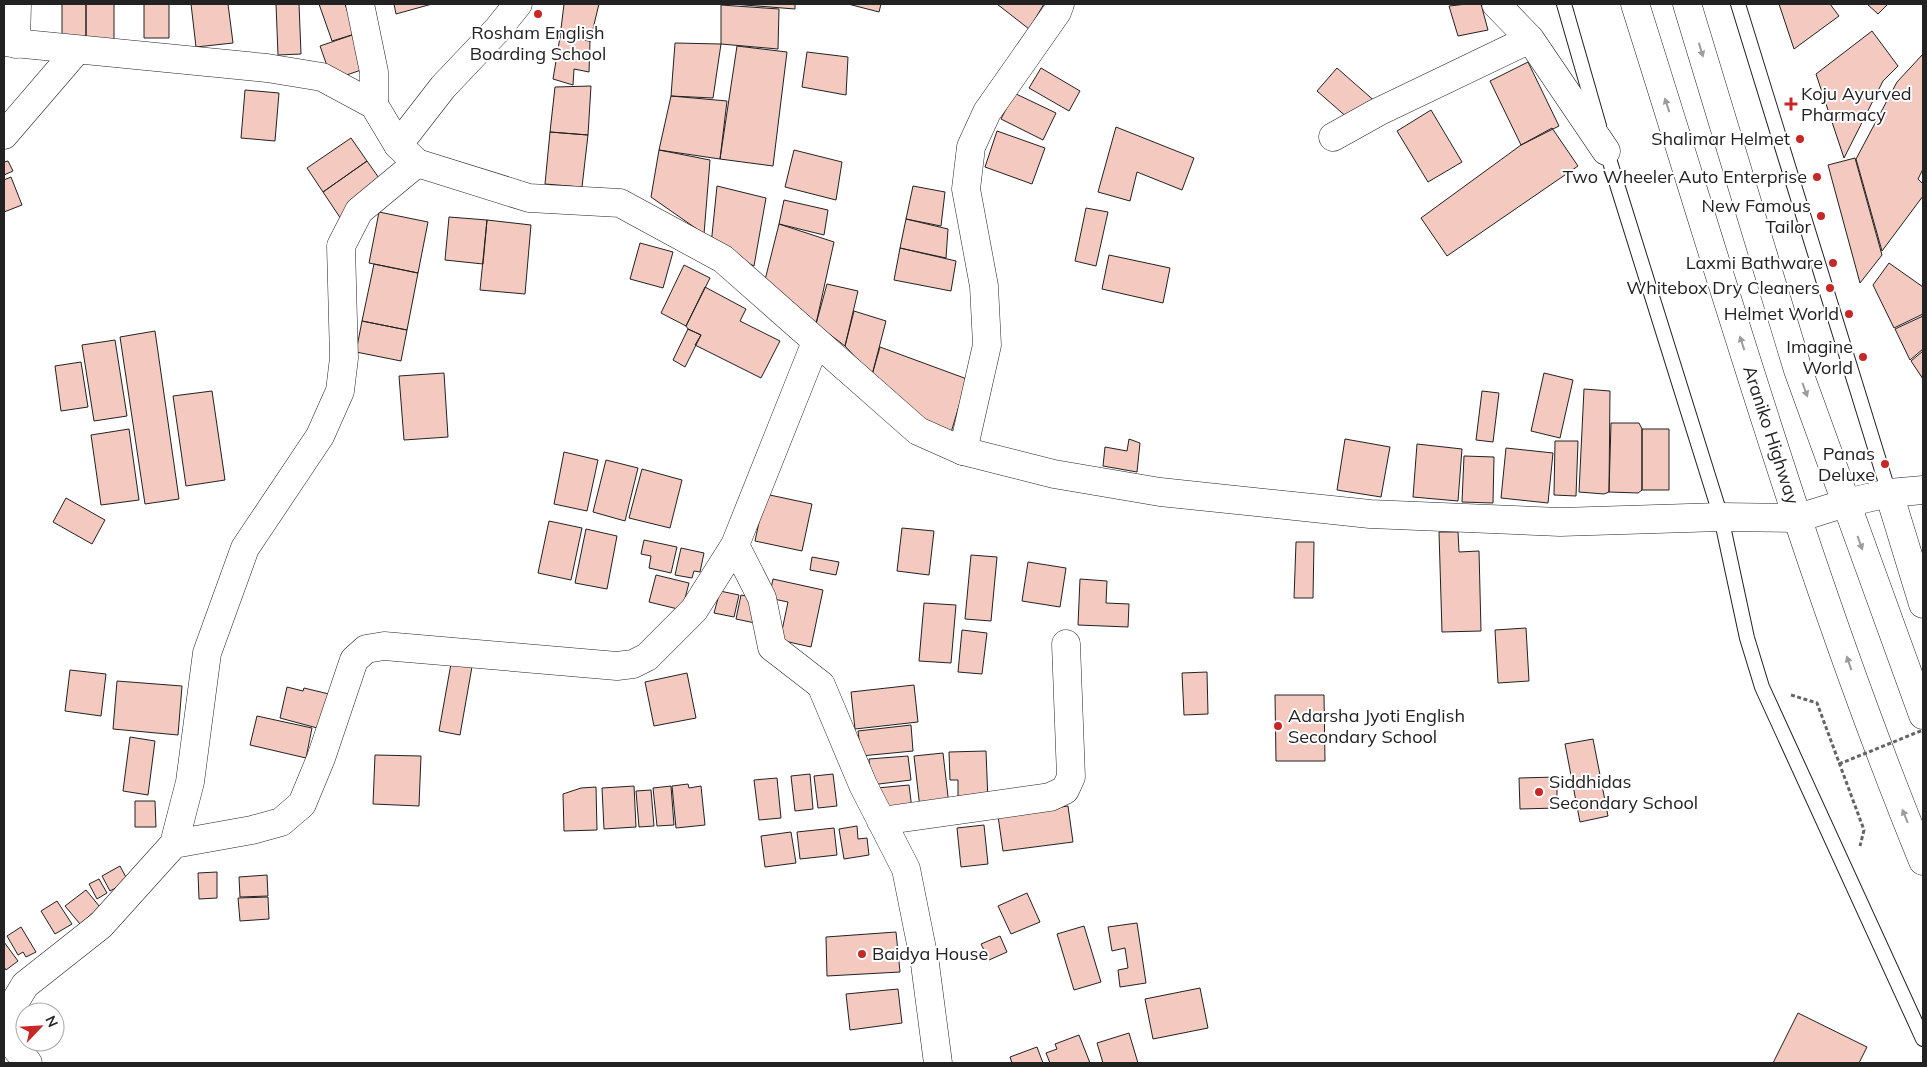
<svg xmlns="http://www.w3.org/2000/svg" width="1927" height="1067" viewBox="0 0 1927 1067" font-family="Mulish,sans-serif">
<rect width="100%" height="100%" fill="#fff"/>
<!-- building -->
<path fill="#f3c9c0" stroke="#222" d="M62,4h24v38h-24z
M86,4h28v38h-28z
M144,4h25v34h-25z
M191,4h37l5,39 -37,4z
M276,4h23l2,50 -23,1z
M319,4h26l10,30 -23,7z
M394,4h38l-36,10z
M564,4h35l-9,37 -30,-4z
M732,4h63v5z
M848,4h33l-2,8z
M997,4h47l-15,25z
M1467,4h14l7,26 -30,6 -9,-30z
M1779,4h51l9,12 -45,33z
M1867,4h21l-10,10z
M721,5l58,4 -1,40 -57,-5z
M1872,31l26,35 -15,15 -39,77 -28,-84z
M355,34l12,34 -35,12 -12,-34z
M560,37l30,4 -1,31 -15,-3 -1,16 -20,-6z
M675,43l46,1 -8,54 -42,-2z
M737,46l50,6 -14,114 -53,-7z
M807,52l41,5 -2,38 -44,-8z
M1923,54v115l-5,10 5,5v12l-41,55 -26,-92 41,-77z
M1528,62l31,64 -38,19 -31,-64z
M1041,68l39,23 -11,20 -40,-23z
M1337,68l41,36 -29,15 -32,-28z
M591,86l-3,49 -38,-3 5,-45z
M245,90l34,3 -4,48 -34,-3z
M1014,93l42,20 -13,27 -42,-21z
M671,96l56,5 -7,58 -61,-9z
M1431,110l31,52 -34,20 -31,-51z
M1116,127l78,31 -12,32 -45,-18 -7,29 -32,-9z
M1552,128l26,38 -131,90 -26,-38 100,-73z
M997,131l48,17 -13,36 -47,-17z
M550,132l38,3 -6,52 -37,-3z
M351,138l16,23 -44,31 -16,-24z
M659,150l51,10 -6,74 -53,-37z
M794,150l48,12 -6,38 -51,-13z
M1855,158l27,97 -22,28 -32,-118z
M8,161l5,10 -9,4v-13z
M367,161l19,27 -45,31 -18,-27z
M11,177l11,28 -18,7v-32z
M717,186l49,12 -12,68 -43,-21z
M913,186l32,6 -4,34 -35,-7z
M784,200l44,10 -4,25 -45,-11z
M1086,208l22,4 -12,54 -21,-5z
M379,212l49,10 -10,51 -49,-10z
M449,217l38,3 -4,44 -38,-4z
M906,219l42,10 -2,29 -46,-10z
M487,220l44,5 -6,69 -45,-4z
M779,224l55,18 -18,82 -51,-44z
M640,243l33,9 -10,36 -33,-9z
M900,248l56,13 -5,30 -57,-11z
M1109,255l61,13 -7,35 -61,-14z
M1889,263l34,24v27l-29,14 -21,-43z
M374,264l44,9 -11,57 -45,-9z
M684,265l26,13 -24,48 -25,-13z
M827,284l31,7 -13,55 -29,-22z
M705,287l41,22 -6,12 40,20 -19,37 -66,-33 6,-10 -13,-6 -2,-3z
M854,311l32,10 -14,54 -27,-29z
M1923,316v33l-13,11 -15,-31z
M362,321l45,9 -6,31 -45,-9z
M688,329l13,6 -16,32 -12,-7z
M155,331l24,168 -34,5 -25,-167z
M115,340l12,76 -33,5 -12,-76z
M880,347l87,32 -17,57 -75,-46 -3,-15z
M1923,351v28l-12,-18z
M81,362l7,45 -27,4 -6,-45z
M444,373l4,64 -44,3 -5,-64z
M1544,373l29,7 -13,58 -29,-7z
M1584,389l26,2 -1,101 -5,2 -25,-2z
M212,391l13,89 -39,6 -13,-90z
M1482,391l17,2 -6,49 -17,-2z
M1611,423h28l3,6v61l-4,3 -29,-1z
M129,429l10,71 -38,5 -10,-70z
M1642,429h27v61h-27z
M1129,439l11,4 -3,29 -34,-6 2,-19 22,4z
M1345,439l45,8 -9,50 -44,-7z
M1555,441h23l-2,55 -22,-1z
M1417,444l45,5 -4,52 -45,-4z
M1506,448l47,5 -5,50 -47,-5z
M564,452l34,8 -11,51 -33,-7z
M1464,456l30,1 -1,46 -31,-1z
M606,460l32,8 -13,53 -32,-9z
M642,469l40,11 -12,48 -41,-10z
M765,494l47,10 -10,47 -47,-10z
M66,498l39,22 -13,24 -39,-22z
M549,521l33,7 -11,52 -33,-7z
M902,528l32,3 -5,44 -32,-4z
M586,529l31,7 -10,53 -32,-6z
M1439,532h19l1,20 20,-1 2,80 -39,1z
M644,540l33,7 -6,26 -22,-5 2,-12 -10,-2z
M1296,542h18l-1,56h-19z
M681,548l23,5 -4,19 -6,-1 -2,7 -17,-3z
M971,555l26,2 -6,64 -26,-2z
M812,557l27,5 -3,13 -26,-5z
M1028,562l38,6 -6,39 -38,-6z
M656,575l33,8 -7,27 -33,-8z
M773,579l50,11 -12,57 -31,-7 8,-38 -19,-4z
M1080,579l27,2 -1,22 23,1 -1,23 -50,-2z
M720,591l19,4 -5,22 -20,-4z
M741,595l15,3 -1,25 -19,-4z
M924,603l32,2 -5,58 -32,-2z
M1526,628l3,53 -31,2 -3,-53z
M962,630l25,3 -5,41 -24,-2z
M452,658l21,3 -13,74 -21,-4z
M70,670l36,4 -5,42 -36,-5z
M1207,672l1,42 -24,1 -2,-42z
M687,673l9,45 -42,8 -9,-44z
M117,681l65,5 -4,49 -65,-6z
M914,685l4,37 -63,7 -4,-37z
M287,687l16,4 1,-3 25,6 -8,35 -41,-11z
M1275,695h49l1,66h-49z
M257,716l55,12 -6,30 -56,-13z
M911,725l2,26 -52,5 -3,-25z
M130,737l25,4 -7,54 -25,-4z
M1593,739l15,77 -28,6 -15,-78z
M986,751l2,50h-30v-21h-8l-1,-28z
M943,753l6,52 -29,3 -6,-52z
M375,755l46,1 -2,50 -46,-2z
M908,756l3,24 -40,5 -2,-26z
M810,774l3,35 -18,2 -4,-35z
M833,774l4,32 -19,2 -4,-32z
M1557,777v31l-37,1 -1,-31z
M777,778l4,40 -22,2 -5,-40z
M688,784l1,4 12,-2 4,39 -29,3 -4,-42z
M909,785l3,24 -33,4 -2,-25z
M634,786l2,41 -32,2 -2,-41z
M671,786l3,39 -17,1 -4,-38z
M596,787l1,43 -33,1 -1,-37 18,-6z
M651,790l3,36 -15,1 -3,-36z
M135,801h20l1,26h-21z
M1068,806l5,36 -70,9 -5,-35z
M984,825l4,39 -27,3 -4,-39z
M857,826l1,13 9,-1 2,17 -25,4 -5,-30z
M834,828l3,27 -37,4 -3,-27z
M791,832l5,31 -31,4 -4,-31z
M120,866l8,15 -18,10 -8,-15z
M217,872v26l-18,1 -1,-26z
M267,875l1,21 -28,1 -1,-20z
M99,879l8,14 -10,6 -8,-15z
M86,890l14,17 -20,17 -15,-18z
M1027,893l13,29 -29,12 -13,-28z
M268,897l1,22 -29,2 -2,-23z
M57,901l15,23 -17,10 -14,-23z
M1137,923l9,60 -26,4 -2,-17 10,-2 -3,-20 -13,3 -4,-24z
M1084,926l17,56 -27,8 -17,-56z
M21,927l15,25 -10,5 -3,-5 -5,3 -11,-19z
M896,932l4,40 -73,4 -1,-39z
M1000,936l7,16 -18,8 -8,-16z
M4,942l14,19 -12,9 -2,-3z
M1200,988l8,40 -55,11 -8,-40z
M898,989l4,34 -52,7 -4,-36z
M1798,1013l69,34 -8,16h-86z
M1129,1033l9,30h-35l-6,-20z
M1079,1035l11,28h-40l-4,-10 11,-4 -2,-5z
M1037,1047l6,16h-31l-2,-6z"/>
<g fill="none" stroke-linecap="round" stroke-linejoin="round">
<defs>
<path id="service" d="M1564,4l35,122
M1738,4l151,489
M1605,146l116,371 26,121 15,49 161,352"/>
<path id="minor" d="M360,4l14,68v33
M1496,4l34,35 76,112
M16,44l1,-40
M4,135l73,-85
M1333,137l45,-25 152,-73
M398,145l45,-58 54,-57 21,-26
M816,342l-81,203 27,53 10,49 49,38 42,100 43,84 19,95 13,99
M963,451l24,-106 -3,-59 -18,-97 5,-42 16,-35 70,-100 3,-8
M1923,490l-34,3 34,111
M881,821l169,-24 15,-7 6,-13 -5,-133
M174,844l16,-62 17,-129 38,-105 75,-112 20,-45 4,-33 -3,-112 18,-35 58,-48
M4,1020l21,-35 76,-60 73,-81 78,-14 29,-8 21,-18 19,-46 33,-98 12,-11 18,-3 233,20 16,-2 14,-7 47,-47 41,-65
M4,1033l24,30"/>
<path id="tertiary" d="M1798,518l48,-15 43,-10"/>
<path id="secondary" d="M4,42l263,26 55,9 52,28 24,40 19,18 112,35 91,5 103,56 195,172 45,20 91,23 106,18 210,22 190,8 161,-5 77,1"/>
<path id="trunk" d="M1635,4c91,287 174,578 288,857
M1687,4l111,366 125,345"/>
</defs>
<!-- service casing -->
<use href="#service" stroke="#222" stroke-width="16"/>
<!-- minor casing -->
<use href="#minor" stroke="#222" stroke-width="29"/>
<!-- tertiary casing -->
<use href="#tertiary" stroke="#222" stroke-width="29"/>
<!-- secondary casing -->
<use href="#secondary" stroke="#222" stroke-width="29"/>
<!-- trunk casing -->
<use href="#trunk" stroke="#222" stroke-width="29"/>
<!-- path -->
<path stroke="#646464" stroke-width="3" stroke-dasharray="4 2.5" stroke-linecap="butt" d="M1791,695l26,8 47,127 -4,16"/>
<!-- service -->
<use href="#service" stroke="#fff" stroke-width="14"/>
<!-- minor -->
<use href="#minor" stroke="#fff" stroke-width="28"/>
<!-- tertiary -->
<use href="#tertiary" stroke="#fff" stroke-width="28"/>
<!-- secondary -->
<use href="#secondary" stroke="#fff" stroke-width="28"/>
<!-- trunk -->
<use href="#trunk" stroke="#fff" stroke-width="28"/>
<!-- path-bridge -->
<path stroke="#646464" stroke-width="3" stroke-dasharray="4 2.5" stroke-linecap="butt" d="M1839,764l84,-34"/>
</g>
<!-- one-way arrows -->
<defs><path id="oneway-solid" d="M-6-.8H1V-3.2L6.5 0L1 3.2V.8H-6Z" transform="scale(1.25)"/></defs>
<g fill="#9c9c9c">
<use href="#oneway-solid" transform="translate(1701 50) rotate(73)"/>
<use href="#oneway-solid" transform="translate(1667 105) rotate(-108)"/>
<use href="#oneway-solid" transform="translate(1742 343) rotate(-108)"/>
<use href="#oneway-solid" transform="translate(1805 390) rotate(70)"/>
<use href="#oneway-solid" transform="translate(1860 543) rotate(70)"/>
<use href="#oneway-solid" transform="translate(1849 663) rotate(-109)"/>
<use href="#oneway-solid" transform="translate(1905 816) rotate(-112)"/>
</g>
<!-- markers -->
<g fill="#c62828" stroke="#fff" stroke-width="2">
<circle cx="538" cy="14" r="5"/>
<path d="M1788.5 96.5h5v5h5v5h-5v5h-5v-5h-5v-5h5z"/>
<circle cx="1800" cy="139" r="5"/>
<circle cx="1817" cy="177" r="5"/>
<circle cx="1821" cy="216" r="5"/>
<circle cx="1833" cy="263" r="5"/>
<circle cx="1830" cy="288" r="5"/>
<circle cx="1849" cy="314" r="5"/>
<circle cx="1863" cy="357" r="5"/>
<circle cx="1885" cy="464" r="5"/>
<circle cx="1278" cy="726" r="5"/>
<circle cx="1539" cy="792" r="5"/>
<circle cx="862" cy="954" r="5"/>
</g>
<g text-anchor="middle" stroke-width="4" stroke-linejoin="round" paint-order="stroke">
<!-- poi labels -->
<g font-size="18" fill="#222" stroke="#fff" text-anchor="end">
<text x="538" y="39" text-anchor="middle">Rosham English<tspan x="538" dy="21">Boarding School</tspan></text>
<text x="1801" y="100" text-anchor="start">Koju Ayurved<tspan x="1801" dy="21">Pharmacy</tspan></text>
<text x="1790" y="145">Shalimar Helmet</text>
<text x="1807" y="183">Two Wheeler Auto Enterprise</text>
<text x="1811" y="212">New Famous<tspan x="1811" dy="21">Tailor</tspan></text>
<text x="1823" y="269">Laxmi Bathware</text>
<text x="1820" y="294">Whitebox Dry Cleaners</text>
<text x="1839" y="320">Helmet World</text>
<text x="1853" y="353">Imagine<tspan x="1853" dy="21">World</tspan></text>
<text x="1875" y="460">Panas<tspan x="1875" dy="21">Deluxe</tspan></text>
<text x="1288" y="722" text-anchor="start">Adarsha Jyoti English<tspan x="1288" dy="21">Secondary School</tspan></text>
<text x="1549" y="788" text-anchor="start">Siddhidas<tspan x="1549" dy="21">Secondary School</tspan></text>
<text x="872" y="960" text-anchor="start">Baidya House</text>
</g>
<!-- street labels -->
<g font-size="18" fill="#222" stroke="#fff">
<text transform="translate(1771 435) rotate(72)" y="6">Araniko Highway</text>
</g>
</g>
<!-- border -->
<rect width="1927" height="1067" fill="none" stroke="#222222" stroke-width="10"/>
<!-- north arrow -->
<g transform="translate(40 1027) rotate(65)"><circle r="24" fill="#ffffff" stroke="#a7a7a7"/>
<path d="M0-4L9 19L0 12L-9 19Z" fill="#c62828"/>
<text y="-8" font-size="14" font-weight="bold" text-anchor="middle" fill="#222222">N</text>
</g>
</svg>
